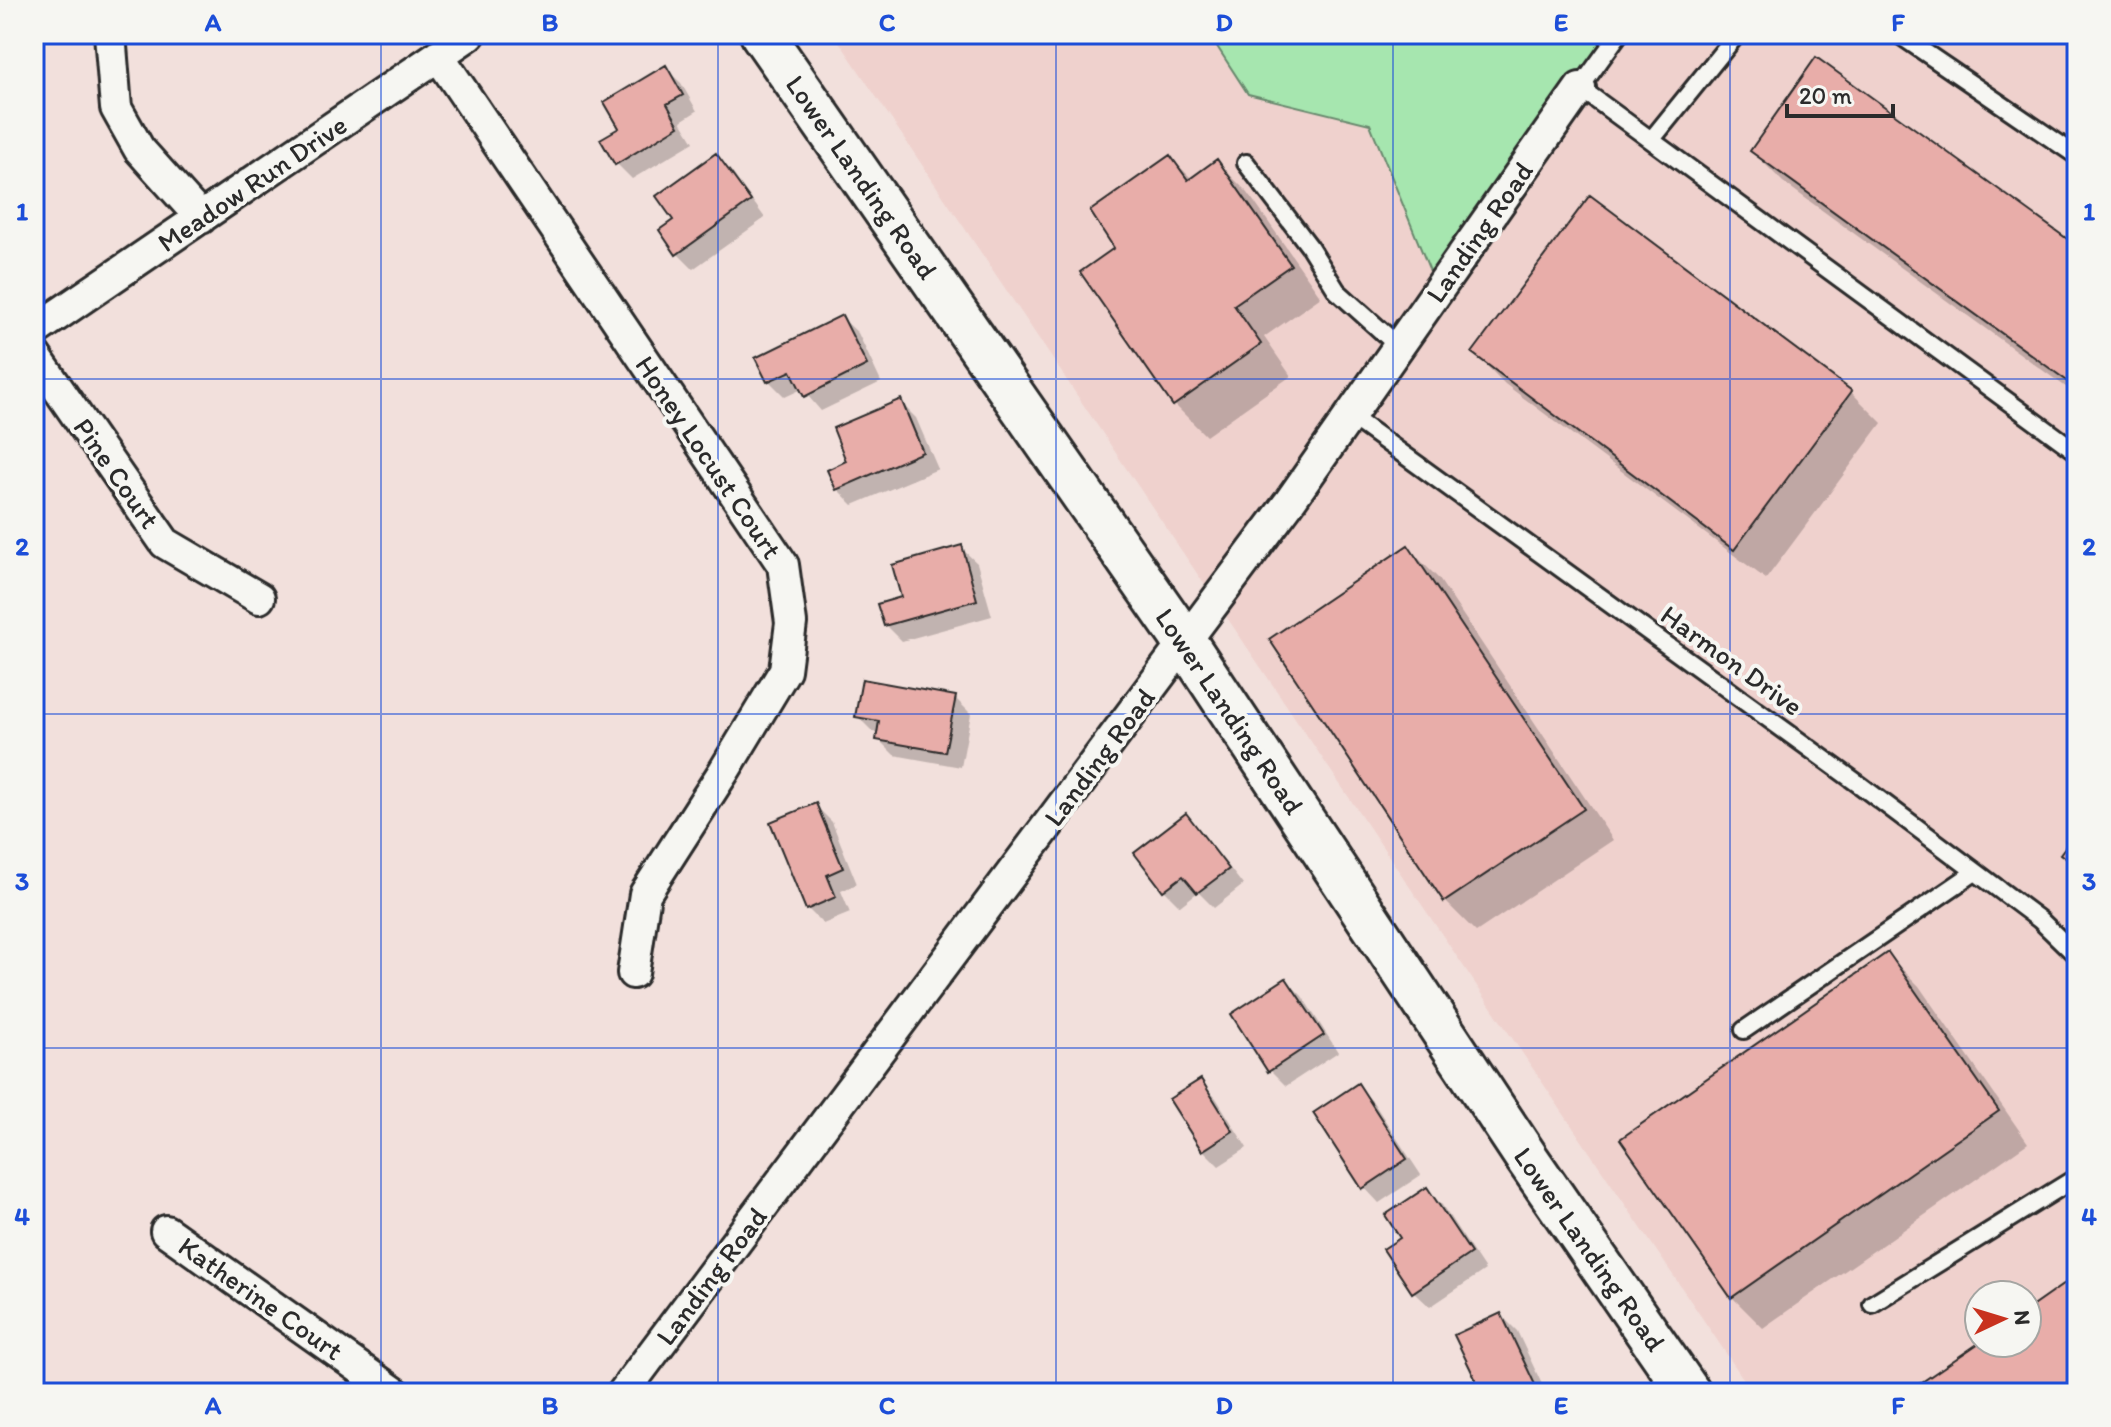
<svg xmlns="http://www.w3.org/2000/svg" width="2111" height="1427" viewBox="0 0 2111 1427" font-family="Itim,sans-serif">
<rect width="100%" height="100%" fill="#f2e0dc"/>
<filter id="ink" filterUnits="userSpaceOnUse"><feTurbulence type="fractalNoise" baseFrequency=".0125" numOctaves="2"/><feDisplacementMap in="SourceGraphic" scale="16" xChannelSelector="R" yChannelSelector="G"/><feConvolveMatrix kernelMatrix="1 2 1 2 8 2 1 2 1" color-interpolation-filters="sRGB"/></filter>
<g filter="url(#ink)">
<!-- built -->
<path fill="#efd1cd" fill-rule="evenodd" d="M834,34h375l39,60 122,30 239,-90h468v1359h-324l-578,-852zM1979,1295h48v48h-48z"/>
<!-- green -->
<path fill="#a6e6af" stroke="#68886d" stroke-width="2" d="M1209,34h400l-177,242 -62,-152 -122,-30z"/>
<!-- shadow -->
<path fill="#0003" d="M665,68l16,15 16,28 -16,10 13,21 -62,37 -16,-16 6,-35z
M1752,151l325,98v146l-294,-213z
M716,155l15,16 34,47 -72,51 -15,-15 -2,-33z
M1170,157l22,22 25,-17 31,31 73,104 -57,40 27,39 -85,60 -31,-31 -58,-157z
M842,318l16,15 23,49 -60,29 -19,-22 -17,8 -16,-16z
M1474,353l377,39 31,31 -116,156 -261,-195z
M900,402l16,16 22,51 -85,36 -16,-16 12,-27z
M961,548l16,15 15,53 -90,25 -16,-16 18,-27z
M1408,548l31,31 174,261 -137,92 -31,-31z
M955,698l16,16 -10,53 -67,-12 -16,-16 1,-6 -6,-1 -16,-16z
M816,806l16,16 25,62 -16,7 9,22 -27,11 -16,-16z
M1185,816l16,15 42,54 -29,23 -16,-16 -18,14 -16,-16 -27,-37z
M1888,955l31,31 109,157 -265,185 -31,-31z
M1286,980l16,16 36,56 -52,34 -16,-16z
M1200,1082l16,16 31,50 -28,18 -16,-16z
M1357,1086l16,16 48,73 -42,28 -15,-16z
M1426,1189l16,16 43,65 -55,37 -16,-15 -11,-54z
M1501,1315l16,16 29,62h-62z"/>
<!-- building -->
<path fill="#e8ada9" stroke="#2b2b2b" stroke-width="2" d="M1816,57l261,189v142l-327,-237z
M666,65l17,30 -16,9 12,22 -64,39 -15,-26 19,-11 -15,-26z
M716,153l35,48 -75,54 -17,-25 14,-10 -17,-24z
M1170,155l18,25 29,-21 74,106 -57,40 27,39 -88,62 -93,-134 34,-24 -24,-37z
M1590,195l262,196 -118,159 -262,-197z
M842,315l25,50 -63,32 -13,-26 -24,11 -12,-24z
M901,399l22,53 -87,38 -9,-20 19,-9 -13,-33z
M962,545l15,55 -93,26 -7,-22 24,-7 -9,-32z
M1408,545l176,264 -140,93 -175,-263z
M862,679l94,17 -11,56 -69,-12 3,-19 -24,-4z
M816,803l27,65 -16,7 9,22 -30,13 -36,-88z
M1186,813l43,56 -32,24 -14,-17 -20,15 -29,-38z
M2077,831v35l-17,-12z
M1888,952l111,159 -268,187 -111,-159z
M1286,978l38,57 -56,37 -37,-58z
M1201,1079l32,52 -31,20 -33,-52z
M1358,1083l49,76 -45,30 -49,-76z
M1427,1187l44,66 -59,40 -29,-44 17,-11 -15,-23z
M2077,1275v118h-171l73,-50h48v-33z
M1501,1313l38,80h-57l-28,-58z"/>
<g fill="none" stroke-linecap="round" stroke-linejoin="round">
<defs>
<path id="service" d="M1619,34l-39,54 497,364
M1898,34l179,122
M1652,139l85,-105
M1246,163l63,83 28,45 61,55
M1349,415l511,370 180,135 37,36
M1744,1030l231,-158
M1872,1304l205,-127"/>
<path id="minor" d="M110,34l6,74 23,41 62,69
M438,55l345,510 8,58 -6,47 -61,101 -79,123 -12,79
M34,331l436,-297
M34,354l131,189 94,55
M166,1231l229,162
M623,1393l665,-889 292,-416"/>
<path id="secondary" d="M762,34l423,608 343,518 161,233"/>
</defs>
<!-- service casing -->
<use href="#service" stroke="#2b2b2b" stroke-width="22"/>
<!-- minor casing -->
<use href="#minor" stroke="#2b2b2b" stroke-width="36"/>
<!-- secondary casing -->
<use href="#secondary" stroke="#2b2b2b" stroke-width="48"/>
<!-- service -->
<use href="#service" stroke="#f6f6f2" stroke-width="16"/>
<!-- minor -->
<use href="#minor" stroke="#f6f6f2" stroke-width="30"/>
<!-- secondary -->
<use href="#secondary" stroke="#f6f6f2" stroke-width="42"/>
</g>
</g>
<!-- grid -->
<path fill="none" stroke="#1d4ed8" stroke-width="2" stroke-opacity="0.55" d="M381,34v1359M718,34v1359M1056,34v1359M1393,34v1359M1730,34v1359M34,379h2043M34,714h2043M34,1048h2043"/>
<g text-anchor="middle" stroke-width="8" stroke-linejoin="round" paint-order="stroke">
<!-- street labels -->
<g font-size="28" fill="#2b2b2b" stroke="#f6f6f2">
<text transform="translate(862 177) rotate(55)" y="10">Lower Landing Road</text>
<text transform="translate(252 183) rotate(-34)" y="10">Meadow Run Drive</text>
<text transform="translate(1479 232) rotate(-55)" y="10">Landing Road</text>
<text transform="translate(709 457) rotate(56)" y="10">Honey Locust Court</text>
<text transform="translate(117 473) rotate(55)" y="10">Pine Court</text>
<text transform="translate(1732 660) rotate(36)" y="10">Harmon Drive</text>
<text transform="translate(1230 711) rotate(56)" y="10">Lower Landing Road</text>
<text transform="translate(1099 757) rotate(-53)" y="10">Landing Road</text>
<text transform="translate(1590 1249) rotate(55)" y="10">Lower Landing Road</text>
<text transform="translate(711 1276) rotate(-53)" y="10">Landing Road</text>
<text transform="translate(261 1298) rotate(35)" y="10">Katherine Court</text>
</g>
</g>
<!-- margin -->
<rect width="2111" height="1427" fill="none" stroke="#f6f6f2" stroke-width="88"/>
<!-- north arrow -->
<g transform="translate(2003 1319) rotate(86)"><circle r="38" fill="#f6f6f2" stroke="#a5a5a2" stroke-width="2"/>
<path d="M0-6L14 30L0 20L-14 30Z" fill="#c8321e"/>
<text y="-12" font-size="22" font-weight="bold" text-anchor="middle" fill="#2b2b2b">N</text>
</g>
<!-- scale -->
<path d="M1787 104v12h106v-12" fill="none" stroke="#2b2b2b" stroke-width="4"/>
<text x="1799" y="104" font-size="24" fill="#2b2b2b" stroke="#f6f6f2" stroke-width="6" paint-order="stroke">20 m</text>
<rect x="44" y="44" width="2023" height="1339" fill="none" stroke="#1d4ed8" stroke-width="3"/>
<g font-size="26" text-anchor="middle" font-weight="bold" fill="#1d4ed8">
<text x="213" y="31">A</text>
<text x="550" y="31">B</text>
<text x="887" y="31">C</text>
<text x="1224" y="31">D</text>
<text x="1561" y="31">E</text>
<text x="1898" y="31">F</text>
<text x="22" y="220">1</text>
<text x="2089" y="220">1</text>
<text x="22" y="555">2</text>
<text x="2089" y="555">2</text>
<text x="22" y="890">3</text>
<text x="2089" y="890">3</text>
<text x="22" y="1225">4</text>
<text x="2089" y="1225">4</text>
<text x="213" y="1414">A</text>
<text x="550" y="1414">B</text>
<text x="887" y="1414">C</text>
<text x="1224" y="1414">D</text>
<text x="1561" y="1414">E</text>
<text x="1898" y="1414">F</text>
</g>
</svg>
